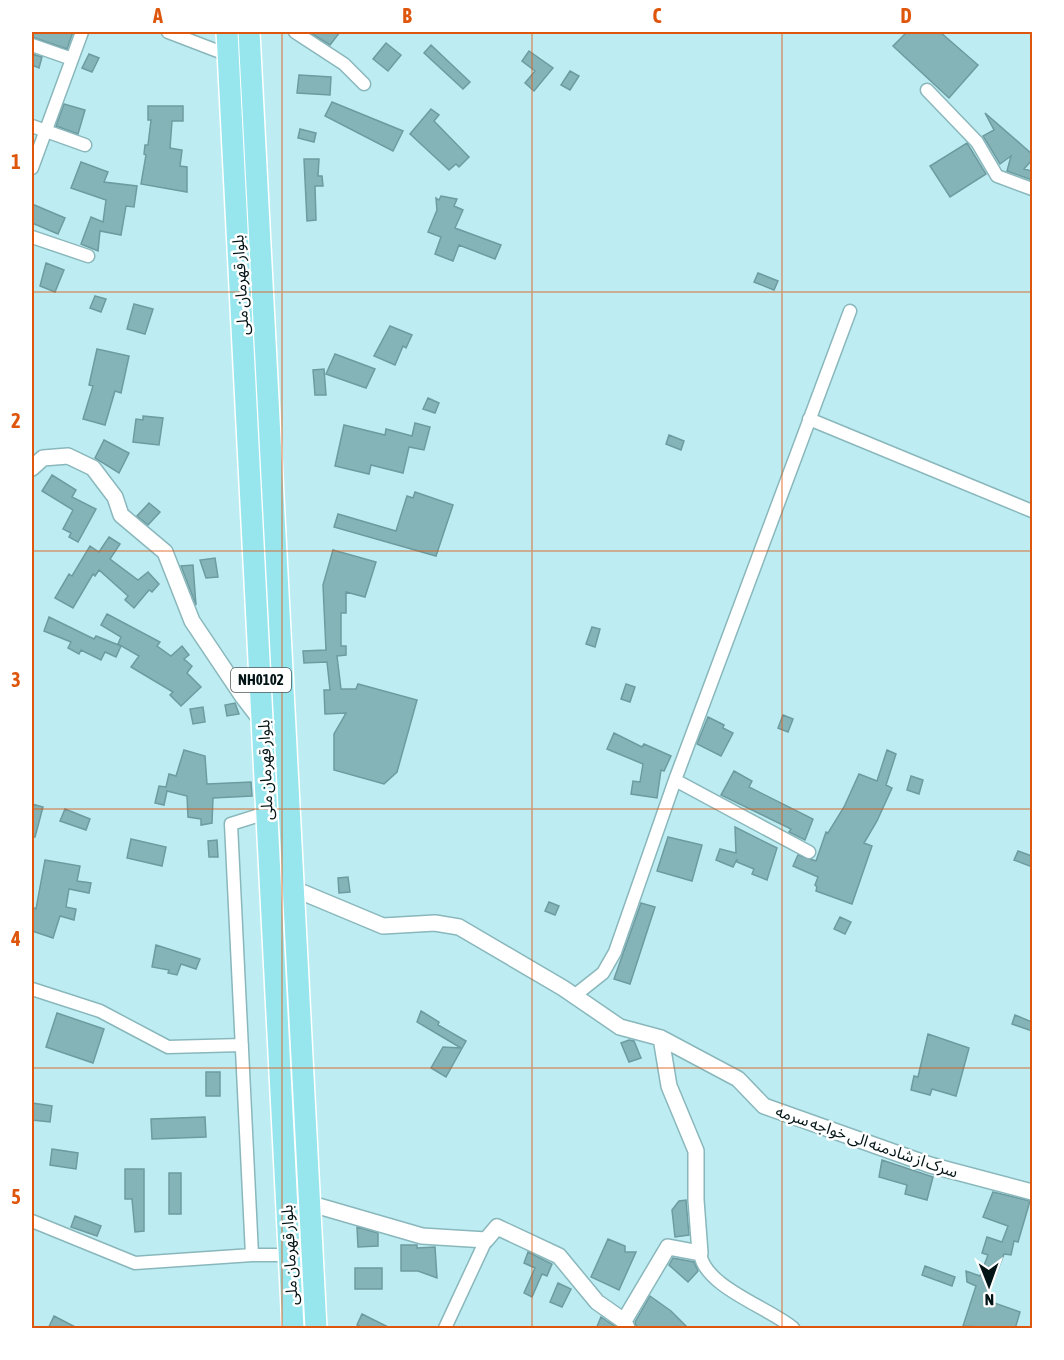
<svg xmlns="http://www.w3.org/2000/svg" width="1064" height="1360" viewBox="0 0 1064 1360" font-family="'Asap Condensed','Noto Sans Arabic',sans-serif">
<rect width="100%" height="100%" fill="#bdedf2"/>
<!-- building -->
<path fill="#85b4b8" stroke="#6d9b9f" stroke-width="1.5" d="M32,32h41l-6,17 -35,-12z
M309,32h31l-10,13z
M907,32h33l38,33 -29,33 -56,-52z
M386,43l15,12 -13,16 -15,-12z
M431,45l39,37 -7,7 -39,-36z
M529,51l24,17 -19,23 -9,-8 10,-12 -13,-10z
M32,54l10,3 -3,11 -7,-3z
M89,54l10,4 -7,14 -10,-4z
M570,71l9,5 -9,14 -9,-5z
M299,75l32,2 -1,18 -33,-2z
M332,102l71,29 -10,20 -68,-35z
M64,104l21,6 -7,24 -22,-8z
M148,106h35v15h-11l-2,27 12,2 -2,16 7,1v25l-46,-8 5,-29 -2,-1 1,-9h3l3,-25h-3z
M431,109l8,6 -5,6 35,36 -10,10 -3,-3 -7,6 -39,-36z
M985,113l47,41v6l-8,9 8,2v9l-25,-9 4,-15 -11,8 -17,-28 11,-6z
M300,129l16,4 -2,9 -16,-4z
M967,143l19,31 -36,23 -20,-31z
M304,159h15l-1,17h4l1,10h-8l1,34 -9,1z
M81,162l27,10 -4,10 33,4 -3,21 -8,-1 -5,29 -21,-4 -2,20 -17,-7 10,-27 12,5 3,-22 -35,-12z
M441,196l16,3 -3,7 9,4 -8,18 46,17 -6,14 -36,-14 -6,16 -18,-7 6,-17 -13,-5 9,-22 -1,-12 3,2z
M32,204l33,14 -7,16 -26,-11z
M46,263l18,7 -9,22 -15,-6z
M758,273l20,8 -4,9 -20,-8z
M95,296l11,3 -5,13 -11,-4z
M134,304l19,5 -8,25 -18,-5z
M390,326l22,9 -6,13 -3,-2 -8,19 -21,-9z
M97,349l32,7 -8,37 -6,-2 -10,34 -22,-6 10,-33 -4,-1z
M335,354l40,15 -9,19 -40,-14z
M324,369l2,26h-11l-2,-25z
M428,398l11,5 -4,10 -12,-4z
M143,416l20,2 -4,27 -26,-3 3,-23 7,1z
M415,423l15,4 -6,23 -15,-3 -6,26 -32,-8 -2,9 -34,-8 9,-41 41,10 1,-6 26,7z
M669,435l15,6 -3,9 -15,-6z
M104,440l25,13 -10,20 -24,-15z
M52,475l24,15 -4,7 24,12 -18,33 -9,-5 2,-4 -8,-4 10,-19 -31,-19z
M415,492l38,13 -17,51 -102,-29 4,-13 58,17 11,-35 6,2z
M149,503l11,9 -12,13 -11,-9z
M109,537l11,7 -10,15 28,21 10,-8 11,12 -7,8 -3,-2 -15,18 -9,-8 3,-4 -29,-26 -4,6 -2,-2 -20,34 -18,-10 14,-24 3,2 18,-30 9,6z
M333,550l43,12 -11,35 -19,-5v21h-5v33h5v9l-9,1 4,33h15l2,-5 59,16 -20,72 -13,12 -50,-14v-36l12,-21 -21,1 -1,-24h6l-3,-28 -23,1 -1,-12 23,-1 -3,-65z
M215,558l3,19 -12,1 -6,-18z
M193,565l3,40 -15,-39z
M107,614l53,28 -3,4 14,10 11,-10 7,9 -5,4 8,7 -5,7 14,14 -20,19 -11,-11 3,-3 -42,-25 8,-11 -21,-12 3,-7 -20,-12z
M49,617l45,22 2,-3 25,10 -5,11 -11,-5 -4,8 -20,-10 -2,4 -11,-6 3,-6 -27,-11z
M592,627l8,2 -5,18 -9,-3z
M626,684l9,3 -5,15 -9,-3z
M235,703l4,11 -12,2 -2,-11z
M203,707l2,15 -12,2 -3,-15z
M783,715l10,4 -5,13 -10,-4z
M708,717l16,8 -1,3 10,5 -12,23 -24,-12z
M614,733l28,14 2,-3 27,12 -7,15 -3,-1 -4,28 -26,-4 2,-13 7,1 3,-18 -36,-15z
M184,750l21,6 2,28 44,-2 1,14 -39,2 -1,25 -11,2v-6l-13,-2 -1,-21 -20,-5 -3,14 -9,-2 4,-17 7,1 3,-13 7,2z
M887,750l9,4 -10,31 6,3 -15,33 -13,22 8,3 -20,58 -36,-13 1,-4 -2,-2 3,-8 -25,-11 5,-11 18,6 10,-29 2,1 16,-26 15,-33 18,7z
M734,771l18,10 -3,6 64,32 -8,21 -16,-8 2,-3 -70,-34z
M911,776l12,4 -4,14 -12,-4z
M32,804l11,3 -8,30h-3z
M65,809l25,10 -4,11 -26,-9z
M735,827l42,21 -10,32 -15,-6 2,-5 -17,-7v-3l-4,8 -17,-7 4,-11 16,4z
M668,837l34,8 -10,36 -35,-10z
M131,839l35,8 -4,19 -35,-8z
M217,840l1,17h-9l-1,-16z
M1018,851l14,5v11l-18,-7z
M45,860l35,6 -3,15 14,2 -2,10 -20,-4 -3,18 10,2 -2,11 -14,-4 -7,22 -21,-7v-24l4,2z
M348,877l2,15 -11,1 -1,-15z
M549,902l10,4 -4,9 -10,-4z
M641,903l14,4 -25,77 -16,-5z
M840,917l11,5 -6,12 -11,-5z
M156,945l44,14 -4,10 -15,-5 -4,11 -9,-2 1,-3 -17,-3z
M421,1011l18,11 -1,3 28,16 -20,36 -15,-9 12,-21 18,1 -44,-26z
M57,1013l47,16 -11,34 -47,-16z
M1015,1015l17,7v9l-20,-7z
M928,1034l41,14 -13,48 -24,-7 -2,6 -19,-5 3,-14 4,1z
M629,1040l5,1 7,17 -12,4 -8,-19z
M206,1072h14v24h-14z
M32,1103l20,3 -2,16 -18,-2z
M205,1117l1,20 -54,2 -1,-20z
M52,1149l26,4 -2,16 -26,-4z
M882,1160l51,17 -6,23 -22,-6 2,-9 -28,-8z
M125,1169h19v62l-9,1 -3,-33h-7z
M169,1173h12v41h-12z
M993,1192l37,9 -12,41 -4,-1 -3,14 -7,-1 -18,46 34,12 -5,17 -52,-3 13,-40 -9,-4 -1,-11 14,5 8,-21 -6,-2 5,-16 15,5 6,-16 -25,-9z
M686,1200l3,35 -14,2 -3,-27 7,-9z
M75,1216l26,10 -4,10 -26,-9z
M357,1227l21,6v13l-20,1z
M608,1239l17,7v6h11l-17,38 -28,-13z
M401,1245h16v3l18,-1 2,31 -19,-7h-17z
M528,1252l24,12 -5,12 -5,-2 -10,23 -8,-4 11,-25 -11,-5z
M673,1258l21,4 4,9 -10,11 -19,-17z
M925,1266l30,11 -3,9 -30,-11z
M355,1268h27v21h-27z
M558,1283l13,6 -9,18 -12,-5z
M650,1296l21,15 18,18h-52l-2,-7z
M362,1314l30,15h-27l-8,-4z
M54,1316l25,13h-31z
M601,1317l15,10 1,2h-21z"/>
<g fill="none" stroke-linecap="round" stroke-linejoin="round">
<defs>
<path id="minor" d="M168,32l60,23
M295,32l49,32 20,20
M32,45l40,14
M927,90l50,52 20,34 35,13
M32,126l53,19
M32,168l50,-136
M32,237l56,19
M809,419l223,92
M675,780l134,72
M266,813l-35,11 21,431h37
M32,989l68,22 68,36 74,-2
M574,996l29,-23 12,-21 60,-172 175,-469
M32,1221l103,42 117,-8
M700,1253c4,34 70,55 93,75
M445,1328l41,-88"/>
<path id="tertiary" d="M32,468l11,-10 25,-2 25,12 22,29 6,18 44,37 27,69 51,76 20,26 22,16
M292,888l91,38 52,-3 24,4 104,61 57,39 41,11 77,41 26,27 166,59 102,27
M308,1203l114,33 64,4 11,-13 62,29 38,46 27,19 3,7
M624,1321l44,-74 32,6 -4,-53v-49l-27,-65 -8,-48"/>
<path id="trunk" d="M227,32l66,1296
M249,32l67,1296"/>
</defs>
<!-- minor casing -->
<use href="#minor" stroke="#89b7bc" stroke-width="15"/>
<!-- tertiary casing -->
<use href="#tertiary" stroke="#89b7bc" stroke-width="18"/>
<!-- trunk casing -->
<use href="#trunk" stroke="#fff" stroke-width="24"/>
<!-- minor -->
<use href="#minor" stroke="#fff" stroke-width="12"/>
<!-- tertiary -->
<use href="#tertiary" stroke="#fff" stroke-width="15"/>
<!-- trunk -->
<use href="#trunk" stroke="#97e6ee" stroke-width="21"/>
</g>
<!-- grid -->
<path fill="none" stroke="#dd560c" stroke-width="1.5" stroke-opacity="0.55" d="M282,32v1296M532,32v1296M782,32v1296M32,292h1000M32,551h1000M32,809h1000M32,1068h1000"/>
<g text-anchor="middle" stroke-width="5" stroke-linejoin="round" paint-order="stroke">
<!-- shield labels -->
<rect fill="#fff" stroke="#4f5a5c" stroke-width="1.5" x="231" y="668" width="60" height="24" rx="4.5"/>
<g font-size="15" font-weight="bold" fill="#031416">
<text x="261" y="685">NH0102</text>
</g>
<!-- street labels -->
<g font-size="16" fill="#031416" stroke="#fff">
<text transform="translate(240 285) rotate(-93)" y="6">بلوار قهرمان ملی</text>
<text transform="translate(265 770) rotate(-92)" y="6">بلوار قهرمان ملی</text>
<text transform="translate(867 1141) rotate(19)" y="6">سرک از شادمنه الی خواجه سرمه</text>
<text transform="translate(289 1255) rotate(-93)" y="6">بلوار قهرمان ملی</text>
</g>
</g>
<!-- border -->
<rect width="1064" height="1360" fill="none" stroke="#ffffff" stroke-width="66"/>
<!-- north arrow -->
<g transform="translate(989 1285) rotate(179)" stroke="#ffffff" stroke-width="4.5" paint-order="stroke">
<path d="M0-4.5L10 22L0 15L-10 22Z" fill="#031416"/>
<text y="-9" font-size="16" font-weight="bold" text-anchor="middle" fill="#031416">N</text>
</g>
<rect x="33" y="33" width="998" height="1294" fill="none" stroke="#dd560c" stroke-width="2"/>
<g font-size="20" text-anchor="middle" font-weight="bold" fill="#dd560c">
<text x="158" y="23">A</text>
<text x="407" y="23">B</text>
<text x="657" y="23">C</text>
<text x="906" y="23">D</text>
<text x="16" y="169">1</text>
<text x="16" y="428">2</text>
<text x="16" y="687">3</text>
<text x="16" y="946">4</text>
<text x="16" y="1204">5</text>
</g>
</svg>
